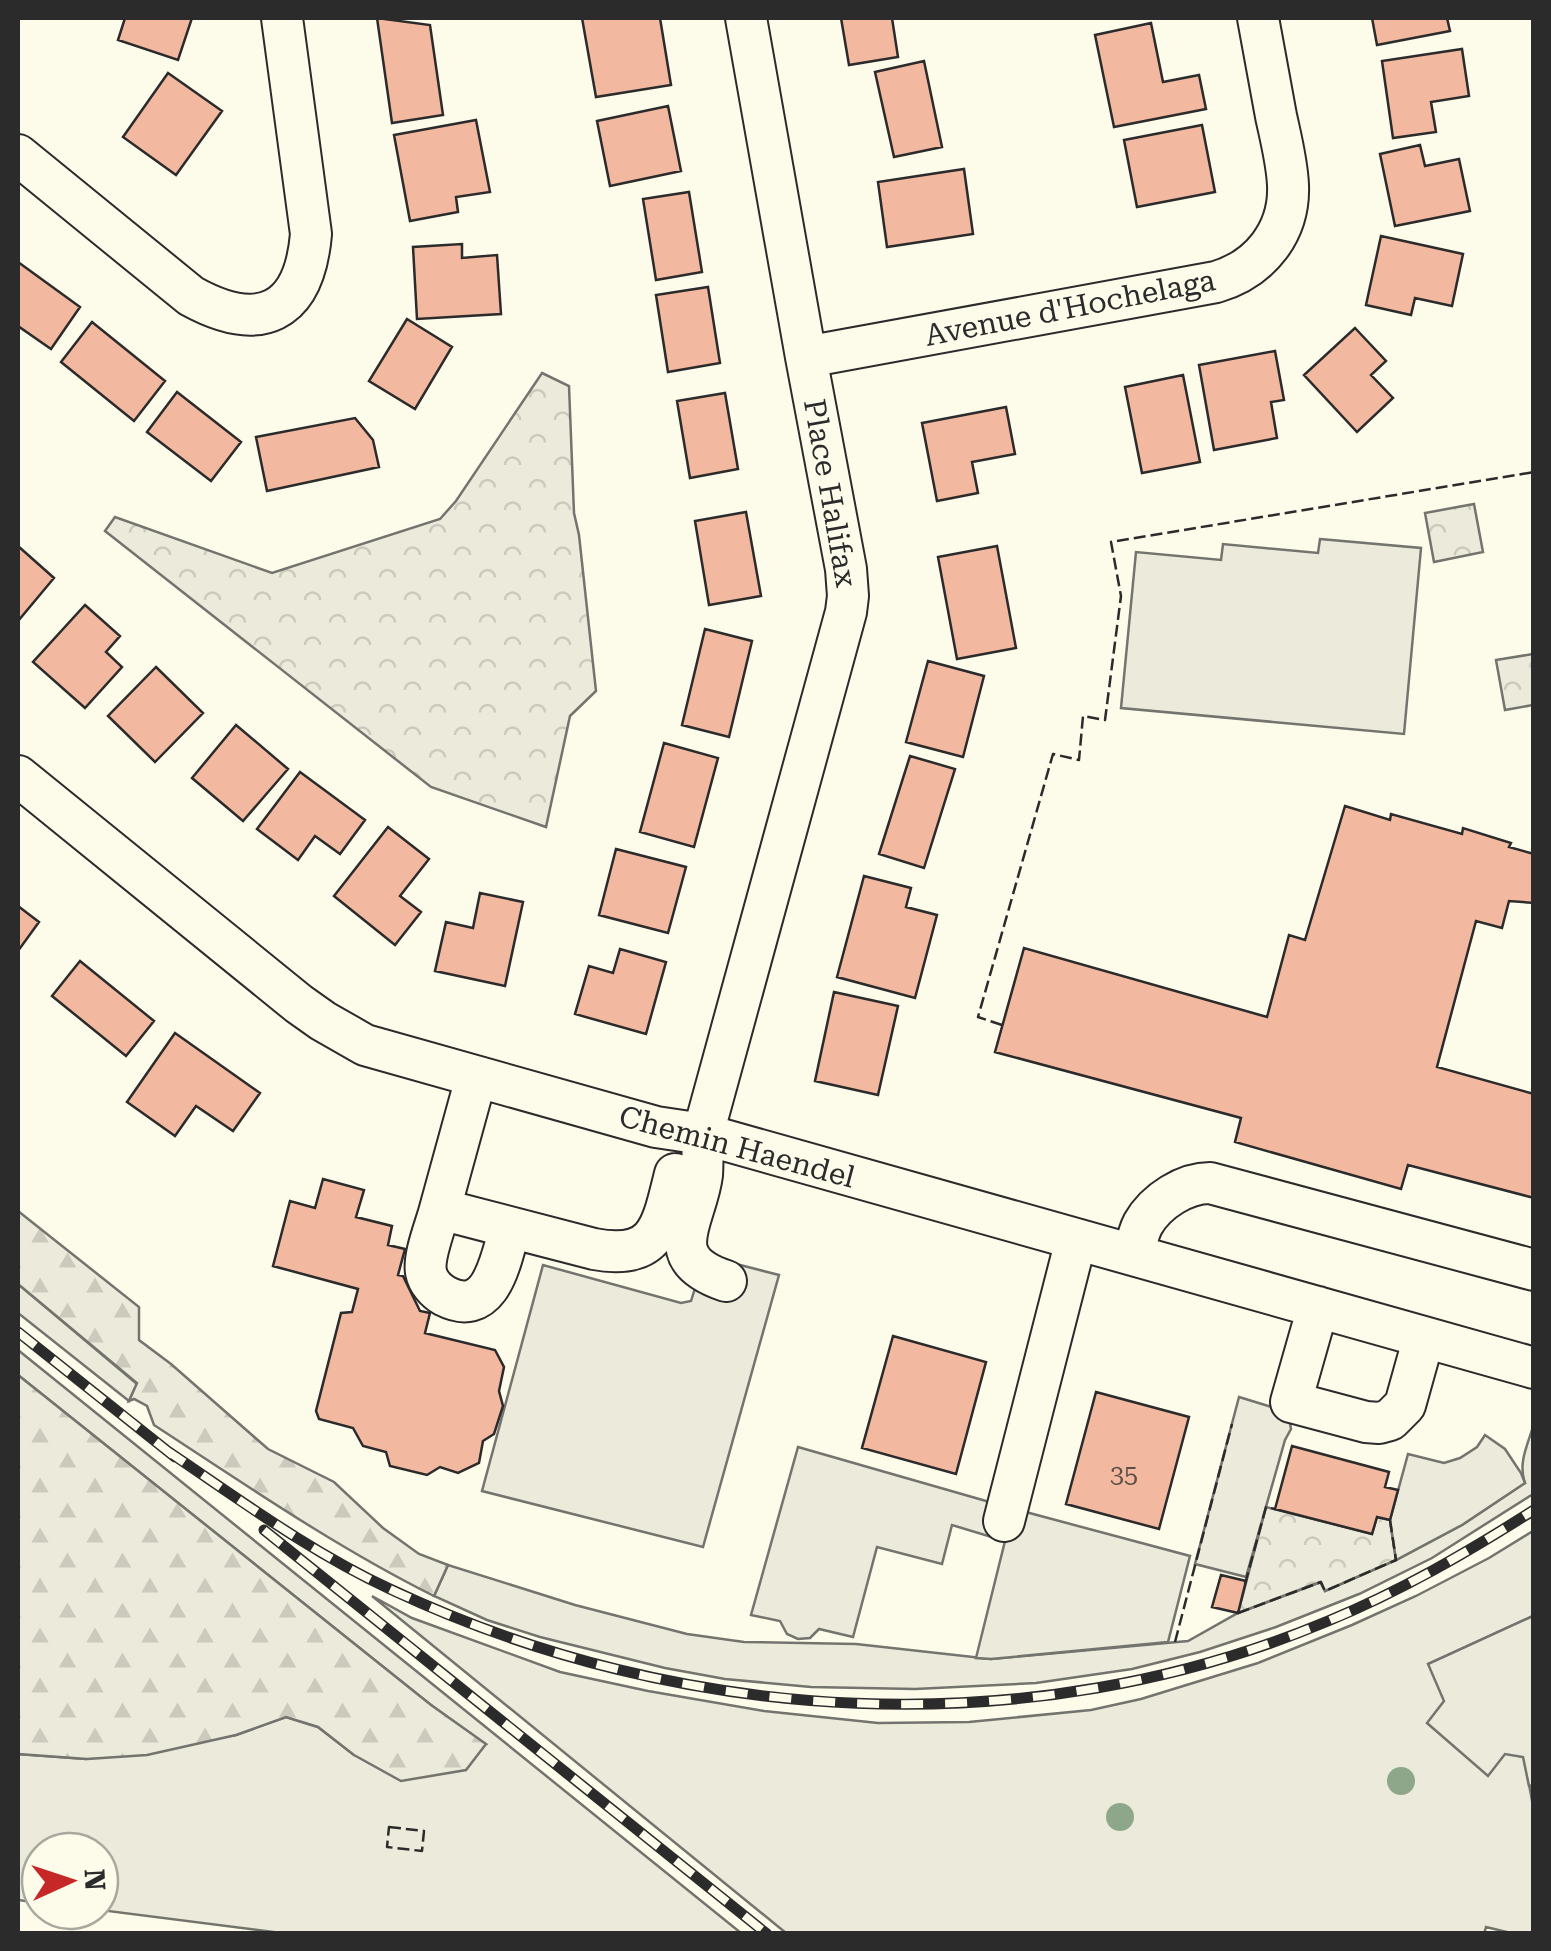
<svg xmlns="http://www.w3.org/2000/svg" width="1551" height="1951" viewBox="0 0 1551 1951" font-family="'Roboto Serif',serif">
<defs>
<pattern id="forest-firs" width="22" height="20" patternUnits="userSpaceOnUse" patternTransform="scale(2.5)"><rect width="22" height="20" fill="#ecebdb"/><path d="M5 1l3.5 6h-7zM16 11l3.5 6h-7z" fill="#cbcabc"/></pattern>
<pattern id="park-crowns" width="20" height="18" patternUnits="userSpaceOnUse" patternTransform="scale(2.5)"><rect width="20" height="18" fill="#ecebdb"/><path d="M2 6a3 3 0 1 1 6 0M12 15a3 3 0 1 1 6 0" fill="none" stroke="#cbcabc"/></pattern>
</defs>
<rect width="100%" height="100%" fill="#fdfbea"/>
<!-- grass -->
<path fill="#ecebdb" stroke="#74746e" stroke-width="2.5" d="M1320,539l101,9 -17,186 -283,-26 15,-156 85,8 2,-16 95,9z
M18,1284l119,100 -8,17 -111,-88z
M18,1350l723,583 -452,1 -189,-24v-59h-60v52l-22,-3v-146l68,5 150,-24 50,-18 32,10 36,28 131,-11 -54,-39 -413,-330z
M1533,1427v67l-101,64 -73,36 -83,33 -76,25 -68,17 -96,14 -121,6 -104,-2 -86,-8 -60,-11 -125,-31 -53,-17 -53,-24 14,-31 127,40 112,29 57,8 112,2 135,15 197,-18 50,-28 83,-31 4,9 71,-31 66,-35 63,-42c-7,-19 2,-37 8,-56z
M1533,1531v85l-104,48 76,89 19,4 9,49v127h-22l-25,-6 -2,7 -698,-1 -414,-337 40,22 148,54 88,19 116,20 114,12 91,-1 122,-12 50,-11 117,-36 94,-38 64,-29 73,-38z"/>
<!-- forest -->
<path fill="url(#forest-firs)" stroke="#74746e" stroke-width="2.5" d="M18,1211l121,96v33l32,24 97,85 66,33 49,46 36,26 29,11 -14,31c-98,-49 -188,-111 -280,-171l-7,-19 -13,-7 -5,2 8,-18 -119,-99z
M18,1375l413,330 55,39 -20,26 -65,11 -47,-26 -36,-28 -32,-10 -50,18 -89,20 -60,4 -69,-5z"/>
<!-- park -->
<path fill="url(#park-crowns)" stroke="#74746e" stroke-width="2.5" d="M542,373l27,13 5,127 5,22 17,156 -26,25 -24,111 -115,-40 -326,-256 10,-14 157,56 168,-54 16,-18z
M1474,504l9,48 -49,10 -9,-49z
M1533,654v51l-28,5 -9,-50z
M1266,1507l106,27 5,-17 13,3 6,40 -71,31 -5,-9 -82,31z"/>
<!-- parking -->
<path fill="#eceadb" stroke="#74746e" stroke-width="2.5" d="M705,1256l74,19 -76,272 -221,-56 61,-226 138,38 10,-2z
M1239,1397l49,15 3,17 -6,11 -39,137 -51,-13z
M1485,1435l20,14 16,24 4,10 -63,42 -66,35 -6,-40 18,-66 36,9 16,-5 17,-11z
M798,1447l209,60 183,49 -22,86 -177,17 -15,-1 29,-117 -53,-16 -10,39 -65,-17 -24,90 -34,-8 -9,9 -12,1 -11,-5 -7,-13 -29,-6z
M1533,1616l1,169 -5,1 -6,-29 -18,-3 -17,22 -61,-53 17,-22 -16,-37z"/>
<!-- building -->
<path fill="#f2b8a0" stroke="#2b2b2b" stroke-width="2.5" d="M125,18h67l-14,42 -60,-20z
M377,18l53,7 13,90 -51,8z
M582,18h78l11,67 -75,12z
M841,18h51l6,39 -49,8z
M1372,18h75l3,13 -73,14z
M1151,23l12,59 36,-7 7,34 -92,18 -19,-92z
M1462,49l7,47 -38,6 5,30 -43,6 -11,-77z
M924,61l18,86 -48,10 -19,-85z
M168,73l54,38 -46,64 -53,-38z
M668,106l13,65 -71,15 -13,-65z
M476,120l14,72 -34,5 2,15 -48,9 -16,-86z
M1202,125l13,67 -78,15 -13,-67z
M1420,145l5,21 34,-7 11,52 -75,15 -15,-72z
M964,169l9,65 -86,13 -9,-65z
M689,192l13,80 -46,8 -13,-81z
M1381,236l82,18 -11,52 -37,-8 -4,17 -45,-10z
M462,244v14l35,-3 4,59 -84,5 -4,-72z
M18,262l62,45 -29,42 -33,-23z
M708,287l12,76 -52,9 -12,-77z
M407,319l45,28 -37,62 -46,-28z
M92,322l73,59 -31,40 -73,-59z
M1355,328l31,33 -15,14 22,23 -36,34 -53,-57z
M1275,351l9,49 -13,2 6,36 -63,12 -15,-85z
M1183,375l17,87 -58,11 -17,-86z
M177,392l64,50 -30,39 -64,-49z
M725,393l13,76 -48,9 -13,-77z
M1006,407l9,47 -43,8 6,31 -41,8 -15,-78z
M355,418l18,22 6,27 -112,24 -11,-54z
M746,512l15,84 -52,9 -14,-84z
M18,546l36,32 -36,43z
M997,546l19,102 -59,11 -19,-102z
M85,605l35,31 -14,16 16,15 -37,41 -52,-46z
M705,629l47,12 -23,96 -47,-12z
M928,661l56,15 -21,81 -57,-15z
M156,667l47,46 -48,49 -47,-46z
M236,725l52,44 -45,52 -51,-43z
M664,743l54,15 -24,89 -54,-15z
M910,756l45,13 -31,99 -45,-14z
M300,772l65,48 -25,34 -25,-18 -17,24 -41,-31z
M1345,806l45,14 1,-6 71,20 1,-6 48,15 -2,4 25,7v49l-25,-2 -7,27 -26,-7 -39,146 97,27v104l-126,-33 -7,24 -166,-47 6,-24 -246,-66 29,-104 243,69 22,-82 16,5z
M388,827l41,32 -29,37 21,16 -26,33 -61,-49z
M616,849l70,18 -18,66 -69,-18z
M864,876l47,12 -5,19 31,8 -22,83 -78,-21z
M480,893l43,9 -18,84 -70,-15 11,-49 27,6z
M18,906l21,16 -21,29z
M620,949l46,13 -20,72 -71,-20 14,-48 24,7z
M80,961l74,60 -28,35 -74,-60z
M834,992l64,14 -20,89 -63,-14z
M175,1033l85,60 -27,38 -37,-25 -21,30 -48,-34z
M323,1179l41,11 -8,27 36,9 -4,19 17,4 -7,26 5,1 17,35 10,2 -5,20 70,17 9,17 -5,24 4,15 -9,28 -11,7 -4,22 -21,10 -18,-6 -13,8 -37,-9 -4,-14 -23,-6 -10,-18 -34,-9 -3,-8 25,-98 11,-1 6,-23 -85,-23 17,-65 25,7z
M893,1336l93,26 -30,112 -94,-26z
M1096,1392l93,25 -30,112 -93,-25z
M1292,1446l97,26 -4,15 13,3 -8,30 -13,-3 -5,17 -97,-25z
M1221,1575l25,6 -8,32 -26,-6z"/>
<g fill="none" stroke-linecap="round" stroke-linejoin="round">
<defs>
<path id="minor" d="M18,155l173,141c69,38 113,18 120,-62l-29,-216
M806,357l410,-75c44,-13 74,-50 72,-97 -1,-23 -7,-46 -12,-69 -6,-33 -12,-66 -18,-98
M18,776l281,228 24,17 42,24 291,82 47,7 831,234
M476,1078l-36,131 154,40c64,12 68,-23 81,-75
M440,1209c-4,16 -17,47 -14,63 2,10 10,19 19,24 47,24 56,-38 65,-68
M1134,1255c2,-10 4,-22 9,-31 13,-23 42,-41 67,-41l324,87
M726,1281c-68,-23 -30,-59 -24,-106 1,-13 0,-28 1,-41l143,-522 2,-16 -2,-27 -40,-212 -60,-339
M1318,1307l-27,95 75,20 13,1 11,-3 15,-15 19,-68
M1004,1521l72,-281"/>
</defs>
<!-- minor casing -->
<use href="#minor" stroke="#2b2b2b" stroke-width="44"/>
<!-- minor -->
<use href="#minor" stroke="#fdfbea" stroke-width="40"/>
<defs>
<path id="rail" d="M18,1332l157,125
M166,1450c73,49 144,102 224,139 291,137 640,157 938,32 73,-30 140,-69 206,-111
M264,1530l503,404"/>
</defs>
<!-- rail casing -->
<use href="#rail" stroke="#2b2b2b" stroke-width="11"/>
<!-- rail -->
<use href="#rail" stroke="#fdfbea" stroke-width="8" stroke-dasharray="22" stroke-linecap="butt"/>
<!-- fence -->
<path stroke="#2b2b2b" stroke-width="2.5" stroke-dasharray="12 5" stroke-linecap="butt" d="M1002,1025l-24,-8 75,-263 26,6 4,-44 22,4 16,-124 -10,-54 423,-70
M1245,1584l21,-77 9,2
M1238,1613l83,-31 4,9 71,-31 -6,-40
M1175,1642l57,-218
M389,1827l35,4 -2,20 -35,-4z"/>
</g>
<!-- trees -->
<g fill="#8ea78a">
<circle cx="1401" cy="1781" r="14"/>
<circle cx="1120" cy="1817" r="14"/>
</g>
<g text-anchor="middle" stroke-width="8" stroke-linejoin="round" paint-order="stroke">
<!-- number labels -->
<g font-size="25" fill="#5d4e48">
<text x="1124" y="1483">35</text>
</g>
<!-- street labels -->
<g font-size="30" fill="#2b2b2b" stroke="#fdfbea">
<text transform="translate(1070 308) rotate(-11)" y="10">Avenue d'Hochelaga</text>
<text transform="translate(830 493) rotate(80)" y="10">Place Halifax</text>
<text transform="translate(737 1147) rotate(15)" y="10">Chemin Haendel</text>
</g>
</g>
<!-- border -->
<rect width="1551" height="1951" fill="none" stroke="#2b2b2b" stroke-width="40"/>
<!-- north arrow -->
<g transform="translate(70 1881) rotate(87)"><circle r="48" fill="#fdfbea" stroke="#a9a89e" stroke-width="2.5"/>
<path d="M0-8L18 38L0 25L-18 38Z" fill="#c62828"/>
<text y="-15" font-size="28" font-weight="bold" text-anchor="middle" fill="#2b2b2b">N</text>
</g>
</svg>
